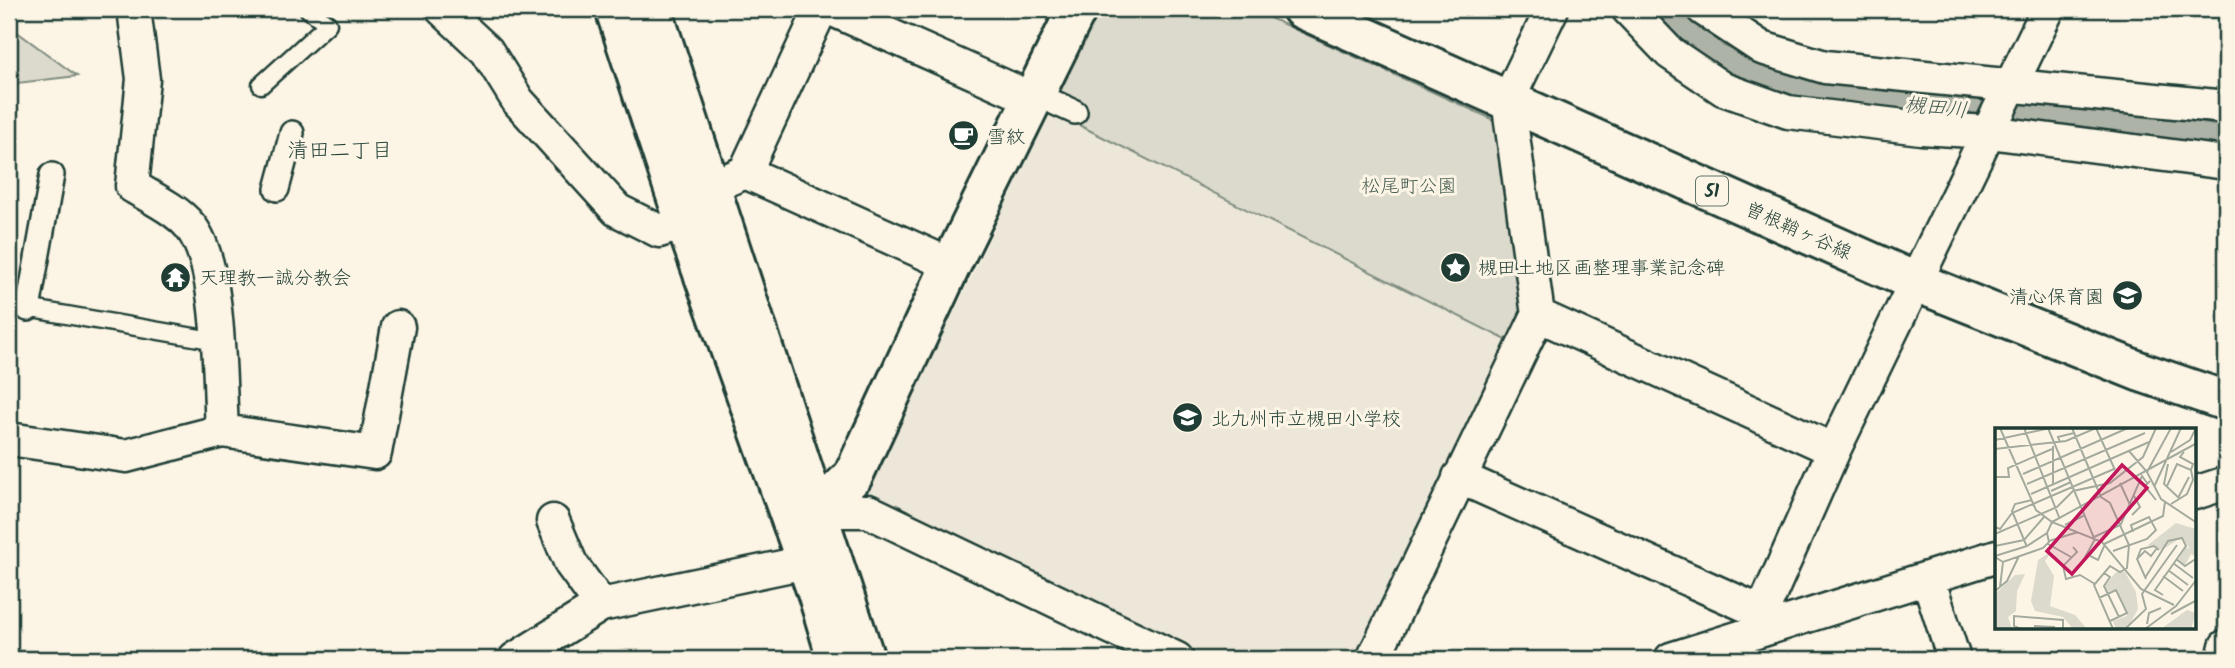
<svg xmlns="http://www.w3.org/2000/svg" width="2235" height="668" viewBox="0 0 2235 668" font-family="Kalam,'Klee One',sans-serif">
<rect width="100%" height="100%" fill="#fcf5e5"/>
<filter id="ink" filterUnits="userSpaceOnUse"><feTurbulence type="fractalNoise" baseFrequency=".0143" numOctaves="2"/><feDisplacementMap in="SourceGraphic" scale="14" xChannelSelector="R" yChannelSelector="G"/><feConvolveMatrix kernelMatrix="1 2 1 2 8 2 1 2 1" color-interpolation-filters="sRGB"/></filter>
<g filter="url(#ink)">
<!-- built -->
<path fill="#ece7d8" d="M1051,111l459,231 -155,317h-146l-342,-165z"/>
<!-- green -->
<path fill="#dcdacc" stroke="#7e8c80" stroke-width="2" d="M1098,9h152l240,109 8,9 24,191 -12,24 -459,-231z
M9,28l4,1 64,47 -68,8z"/>
<!-- water -->
<path fill="#aeb3a7" stroke="#758479" stroke-width="2" d="M1639,9h44l41,37 82,32 350,37 70,12v29l-445,-55 -87,-42z"/>
<g fill="none" stroke-linecap="round" stroke-linejoin="round">
<defs>
<path id="service" d="M261,85l67,-61 -20,-15
M9,305l208,36"/>
<path id="pedestrian" d="M1055,103l20,9
M277,189l15,-56
M28,309l24,-134"/>
<path id="minor" d="M134,9l9,70 -11,107c18,11 44,23 58,40 31,37 29,154 32,205
M442,9l45,42 31,50 99,109 42,21 26,-8
M831,9l202,90
M1628,9l42,44 53,36 65,23 133,16 68,4 237,31
M1703,9l59,39 63,19 401,40
M745,172l76,-163
M709,188l36,-16 206,93
M1538,315l296,135
M9,439l117,17 96,-25 153,22 23,-126
M1459,477l302,135
M2195,493l31,-10
M818,511h50l309,148
M553,521l18,43 30,41
M1928,578l25,78 -2,3
M1753,633l81,-183 214,-441
M515,659l86,-54 205,-43
M1373,659l165,-344 -30,-215 44,-91
M1671,659l326,-103
M2223,659l3,-13"/>
<path id="tertiary" d="M615,9l70,214 133,372 19,64
M652,9l213,650
M799,525l19,-14 35,-35 98,-211 126,-256"/>
<path id="primary" d="M1302,9l614,273 225,90 85,29"/>
</defs>
<!-- service casing -->
<use href="#service" stroke="#1f3d34" stroke-width="21"/>
<!-- pedestrian casing -->
<use href="#pedestrian" stroke="#1f3d34" stroke-width="28"/>
<!-- minor casing -->
<use href="#minor" stroke="#1f3d34" stroke-width="37"/>
<!-- tertiary casing -->
<use href="#tertiary" stroke="#1f3d34" stroke-width="44"/>
<!-- primary casing -->
<use href="#primary" stroke="#1f3d34" stroke-width="44"/>
<!-- service -->
<use href="#service" stroke="#fcf5e5" stroke-width="16"/>
<!-- pedestrian -->
<use href="#pedestrian" stroke="#fcf5e5" stroke-width="23"/>
<!-- minor -->
<use href="#minor" stroke="#fcf5e5" stroke-width="32"/>
<!-- tertiary -->
<use href="#tertiary" stroke="#fcf5e5" stroke-width="38"/>
<!-- primary -->
<use href="#primary" stroke="#fcf5e5" stroke-width="38"/>
</g>
</g>
<!-- icons -->
<defs>
<symbol id="cafe-disc" viewBox="-11 -11 22 22"><circle r="9.5" fill="#1f3d34" stroke="#fcf5e5"/><path d="M-5.5-4.5H6V0H3Q3 3.5 0 3.5H-2.5Q-5.5 3.5-5.5 0ZM3-3.2v2h1.7v-2ZM-6 4.5H4V6H-6Z" fill="#fff"/></symbol>
<symbol id="sight-disc" viewBox="-11 -11 22 22"><circle r="9.5" fill="#1f3d34" stroke="#fcf5e5"/><path d="M0-6L1.8-2.2L6-1.7L2.9 1.2L3.7 5.4L0 3.3L-3.7 5.4L-2.9 1.2L-6-1.7L-1.8-2.2Z" fill="#fff"/></symbol>
<symbol id="temple-disc" viewBox="-11 -11 22 22"><circle r="9.5" fill="#1f3d34" stroke="#fcf5e5"/><path d="M0-6L5-2H3V0L6.5 2.5H4V6H1.5V3h-3V6H-4V2.5H-6.5L-3 0V-2H-5Z" fill="#fff"/></symbol>
<symbol id="school-disc" viewBox="-11 -11 22 22"><circle r="9.5" fill="#1f3d34" stroke="#fcf5e5"/><path d="M0-5L7-2L0 1L-7-2ZM-4 1L0 2.5L4 1V4Q0 6-4 4Z" fill="#fff"/></symbol>
</defs>
<g fill-rule="evenodd">
<use href="#cafe-disc" x="946" y="118" width="35" height="35"/>
<use href="#sight-disc" x="1438" y="250" width="35" height="35"/>
<use href="#temple-disc" x="158" y="260" width="35" height="35"/>
<use href="#school-disc" x="2110" y="278" width="35" height="35"/>
<use href="#school-disc" x="1170" y="400" width="35" height="35"/>
</g>
<g text-anchor="middle" stroke-width="6" stroke-linejoin="round" paint-order="stroke">
<!-- shield labels -->
<rect fill="#fcf5e5" stroke="#617469" stroke-width="2" x="1696" y="176.5" width="32" height="29" rx="5"/>
<g font-size="18" font-weight="bold" fill="#1f3d34">
<text x="1712" y="197">51</text>
</g>
<!-- poi labels -->
<g font-size="19" fill="#1f3d34" stroke="#fcf5e5" text-anchor="start">
<text x="987" y="143">雪紋</text>
<text x="1478" y="274">槻田土地区画整理事業記念碑</text>
<text x="199" y="284">天理教一誠分教会</text>
<text x="2104" y="303" text-anchor="end">清心保育園</text>
<text x="1211" y="425">北九州市立槻田小学校</text>
</g>
<!-- park labels -->
<g font-size="19" fill="#455c52" stroke="#fcf5e5">
<text x="1409" y="192">松尾町公園</text>
</g>
<!-- street labels -->
<g font-size="19" fill="#1f3d34" stroke="#fcf5e5">
<text transform="translate(1799 230) rotate(24)" y="7">曽根鞘ヶ谷線</text>
</g>
<!-- water labels -->
<g font-size="21" font-style="italic" fill="#435a51" stroke="#fcf5e5">
<text transform="translate(1936 107) rotate(6)" y="7">槻田川</text>
</g>
<!-- neighbourhood labels -->
<g font-size="21" fill="#1f3d34" stroke="#fcf5e5">
<text x="340" y="157">清田二丁目</text>
</g>
</g>
<!-- overview -->
<g transform="translate(1995 428)">
<rect width="201" height="201" fill="#fcf5e5"/>
<path d="M181,95l20,6v28l-5,-3 -6,11 -7,-5 8,-13 4,2 -8,-12 -20,13 -14,-5zM57,123l-7,10 9,15 -4,30 25,9 12,14h-14l-10,-12 -28,-6 -4,-10 7,-41zM121,144h9l11,20 2,17 -11,20h-11l-3,-8 14,-5 -10,-26 -9,2 -3,-6zM30,146l-8,17 -1,20 -8,6 4,12h-17v-35l20,-19zM192,182l9,3 -5,16h-30z" fill="#dcdacc"/>
<path fill="none" stroke="#a4ab9e" stroke-width="2" d="M5,0l36,82 16,12 145,-79M29,0l35,89M53,0l46,110M77,0l29,69 9,6 19,42 -2,23 -7,4 -10,-6 -16,19 19,44M101,0l19,42M176,0l-24,44 14,27 36,24M0,12l55,-12M65,14l-2,-5 16,-4M58,18v38M0,21l71,-8 30,-13M134,23l18,21M176,24l19,-12 6,-12M189,24l-4,5 13,7 -2,6M173,36l-4,20 16,15M28,46l105,-46M0,49h14l-1,-9 44,-19M155,53l-5,5 11,14M125,55l10,22M32,56l118,-51M172,58l10,-22 14,6 2,10 -6,14 -16,10M159,59l27,-59M56,63l20,-9M36,66l118,-52M183,70l11,-21M137,87l8,-8 -6,-11M70,97l20,-10M125,98l22,-50 5,7M0,99l5,2 12,-16 102,-44M0,106l62,-27 16,-16 37,-8 33,-26 13,-29M99,109l26,-12M54,113l29,-9M53,116l23,13M109,116l59,-28 2,-14M0,118l29,-6 20,-23M32,119l-15,-36 3,-7 17,-4M78,119l4,5 -14,14 3,13 14,-4 15,9M118,123l34,-12 9,-9 -7,-13 -18,8 2,7M0,128l32,-10 20,-13 5,-11 50,20 39,47 33,16M95,128l8,4 7,-16M0,129l8,5 40,-14 6,-6 -2,-9M142,131l4,-10 13,-3 5,4M181,131l9,7 12,-8M87,135l13,-24M178,135l20,15M173,142l20,15M109,145l6,4 -6,9 15,31M168,148l20,15M150,150l23,-37 14,-3 4,8 -31,44 8,5M151,151l-9,-20 8,-8 6,5 6,-8M5,159l3,-25M0,163l12,-10 12,-25M104,170l17,-8 11,23 -17,8M176,186l26,-14M152,196l2,-11 12,-5M39,198l21,1M26,201l-7,-3v-10l49,4v9M130,201l21,-20 -4,-15 35,-49M150,201l31,-23 21,-27"/>
<path fill="#c2185b" fill-opacity="0.15" stroke="#c2185b" stroke-width="3.5" d="M127,37l25,23 -75,86 -25,-23z"/>
<rect width="201" height="201" fill="none" stroke="#1f3d34" stroke-width="3.5"/>
</g>
<!-- margin -->
<rect width="2235" height="668" fill="none" stroke="#fcf5e5" stroke-width="35"/>
<rect x="18" y="18" width="2200" height="633" fill="none" stroke="#1f3d34" stroke-width="2.5" filter="url(#ink)"/>
</svg>
